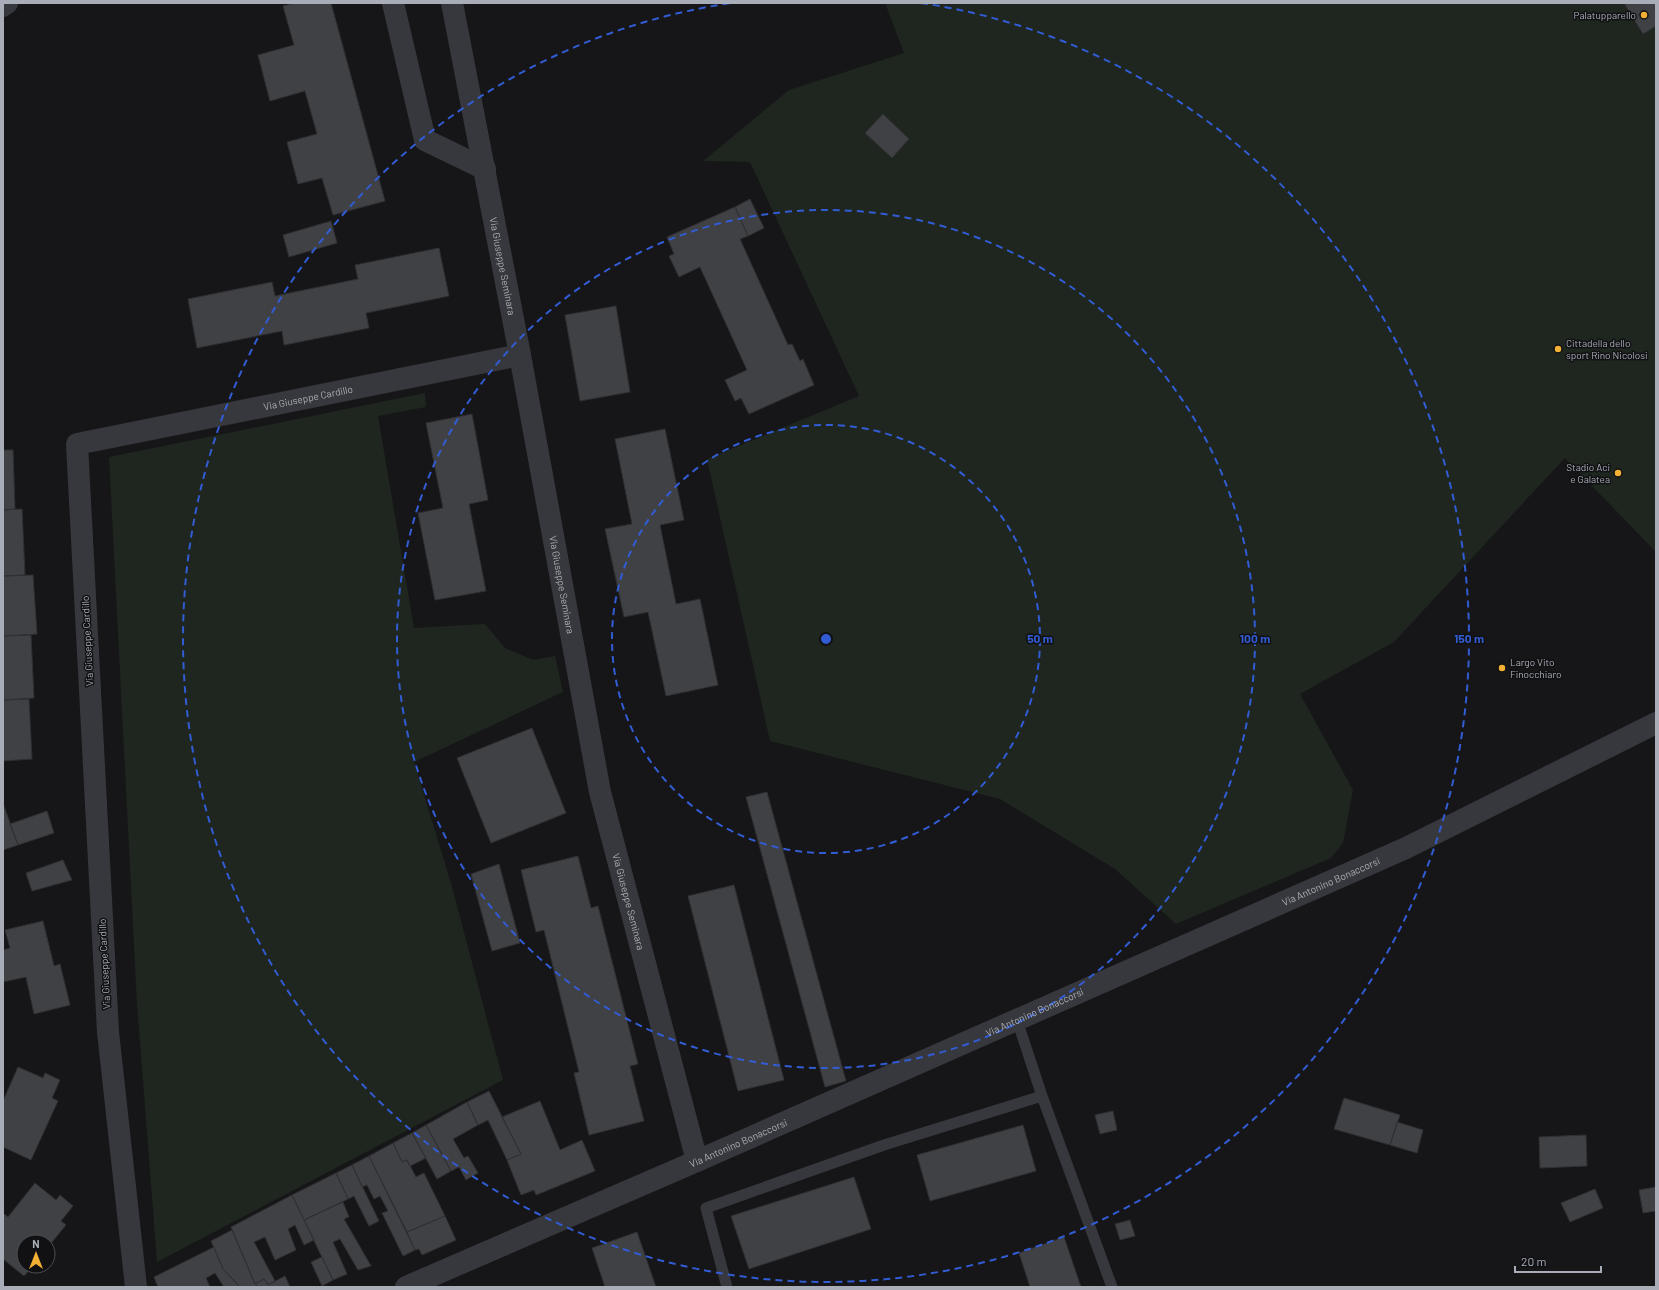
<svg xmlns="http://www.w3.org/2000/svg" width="1659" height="1290" viewBox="0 0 1659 1290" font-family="Barlow,sans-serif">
<rect width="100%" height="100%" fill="#161618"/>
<!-- green -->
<path fill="#1e261f" d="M885,3h771v549l-91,-94 -171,184 -94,52 53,96 -10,53 -12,15 -155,66 -61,-55 -115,-70 -230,-58 -63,-282 152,-63 -109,-234 -47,-1 86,-71 115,-37z
M425,393l1,14 -48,9 36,212 71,-4 20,24 28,12 22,-4 8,36 -149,70 37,121 52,197 -346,182 -20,-258 -28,-547z"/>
<!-- building -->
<path fill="#404145" stroke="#303034" d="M295,3h36l54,198 -52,14 -11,-37 -24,6 -11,-42 30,-8 -12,-43 -35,10 -12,-46 36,-10 -11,-39z
M1624,3h32v23l-13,8z
M883,114l26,25 -17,19 -27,-25z
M750,199l14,29 -16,8 -13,-29z
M735,207l13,29 -8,3 48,106 4,-1 8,17 3,-2 11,26 -65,29 -8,-16 -6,3 -10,-21 22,-10 -47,-103 -21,10 -10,-21 5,-2 -7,-17z
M331,221l6,22 -48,14 -6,-22z
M439,248l10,48 -83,17 3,15 -85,17 -2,-14 -85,17 -9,-49 84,-17 3,14 83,-17 -3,-14z
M616,306l14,86 -50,9 -15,-86z
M472,414l16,86 -19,4 17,87 -51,9 -17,-87 25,-5 -17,-85z
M665,429l19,91 -24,5 16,79 24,-5 18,86 -52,11 -18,-84 -24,5 -19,-88 27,-5 -17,-85z
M3,450h10l2,59 -12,1z
M22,509l3,66 -22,1v-66z
M33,575l4,59 -34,2v-60z
M31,635l3,63 -31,2v-64z
M29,699l3,60 -29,2v-61z
M532,728l34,85 -75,30 -34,-85z
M767,792l79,289 -21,6 -79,-290z
M3,806h1l14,39 -15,5z
M47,811l7,22 -36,12 -8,-21z
M578,856l13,52 7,-2 40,158 -8,2 14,55 -55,14 -15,-62 5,-1 -35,-142 -8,2 -15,-62z
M63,860l9,20 -40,11 -6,-18z
M499,864l21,79 -28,8 -21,-77z
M734,885l50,195 -46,11 -50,-195z
M43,921l11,45 6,-2 10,41 -36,9 -8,-37 -23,5v-32l7,-2 -5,-18z
M18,1067l25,11 2,-5 15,7 -8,18 6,3 -27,59 -28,-13v-46z
M489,1091l32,63 -14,6 -19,-40 -10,5 -11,-23z
M1344,1098l56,17 -10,30 -56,-16z
M540,1101l20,49 22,-10 13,31 -59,24 -2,-5 -13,5 -14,-35 14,-6 -19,-37z
M467,1102l11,23 -25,14 11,19 4,-2 10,17 -12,7 -7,-13 -8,4 -25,-46z
M1113,1111l4,19 -17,4 -5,-19z
M1397,1122l26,8 -6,23 -27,-8z
M426,1125l25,46 -14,8 -25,-46z
M1023,1125l13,46 -106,30 -13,-46z
M412,1133l14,25 -16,8 -3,-6 -5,2 -9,-19z
M1586,1135l1,31 -47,2 -1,-31z
M393,1143l9,19 5,-2 9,17 8,-4 21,43 -38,16 -38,-76z
M369,1156l46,94 -12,6 -21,-43 6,-2 -8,-15 -6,3 -7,-14 -5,2 -10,-22z
M352,1165l27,56 -10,5 -15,-30 -6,3 -12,-26z
M336,1173l12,26 -44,21 -12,-25z
M854,1177l17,52 -122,40 -18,-53z
M35,1183l21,17 4,-5 13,11 -12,15 5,4 -18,22v-5h-24v24h9l-9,10 -21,-17v-46l5,4z
M1656,1187v24l-13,2 -4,-23z
M1595,1189l8,19 -33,14 -9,-19z
M292,1195l22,45 -10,5 -9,-20 -7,4 8,21 -21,10 -10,-23 -11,5 21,39 -7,4 -4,-6 -9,5 -24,-57z
M343,1202l6,15 -5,2 27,47 -13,4 -18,-31 -7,3 14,32 -14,6 -29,-60z
M445,1216l11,24 -34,15 -3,-6 -4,1 -8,-18z
M1130,1220l5,16 -15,4 -5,-16z
M232,1230l23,54 3,3h-18l-17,-18 -12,-28z
M637,1232l19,55h-51l-13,-39z
M1064,1237l17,50h-51l-11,-34z
M214,1247l9,22 17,18h-16l-9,-14 -9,5 4,9h-52l-4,-10z
M322,1257l11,23 -11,6 -11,-24z
M285,1276l5,11h-32l-3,-3 9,-5 4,6z"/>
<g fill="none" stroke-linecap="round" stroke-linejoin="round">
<!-- lane -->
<path stroke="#37383d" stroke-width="11" d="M1017,1020l25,76 70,191
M727,1287l-21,-79 178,-63 158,-49"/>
<!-- street -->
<g stroke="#37383d" stroke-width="22">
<path d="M393,3l32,137 60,29"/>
<path id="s1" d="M452,3l68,352 80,437 97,369"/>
<path d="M3,6l4,-3"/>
<path id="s2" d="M136,1287l-28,-255 -31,-588 443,-89"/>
<path id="s3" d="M406,1287l291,-126 709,-313 250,-125"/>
</g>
</g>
<!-- distance rings -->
<g fill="none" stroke="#325cd3" stroke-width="2" stroke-dasharray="7 5">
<circle cx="826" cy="639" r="214"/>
<circle cx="826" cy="639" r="429"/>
<path d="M921 3A643 643 0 1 1 731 3"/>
</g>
<!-- markers -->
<g fill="#f2b134" stroke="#111113" stroke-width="1.5">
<circle cx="1644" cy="15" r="4"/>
<circle cx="1558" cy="349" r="4"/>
<circle cx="1618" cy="473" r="4"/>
<circle cx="1502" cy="668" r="4"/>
</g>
<g text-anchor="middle" stroke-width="3" stroke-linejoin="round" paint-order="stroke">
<!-- poi labels -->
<g font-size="10" fill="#a8adb8" stroke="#111113" text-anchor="end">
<text x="1636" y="19">Palatupparello</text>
<text x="1566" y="347" text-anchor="start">Cittadella dello<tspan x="1566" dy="12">sport Rino Nicolosi</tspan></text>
<text x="1610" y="471">Stadio Aci<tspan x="1610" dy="12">e Galatea</tspan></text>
<text x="1510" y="666" text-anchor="start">Largo Vito<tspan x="1510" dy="12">Finocchiaro</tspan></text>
</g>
<!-- street labels -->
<g font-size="10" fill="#a8adb8" stroke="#111113">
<text dy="4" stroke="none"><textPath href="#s1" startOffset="268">Via Giuseppe Seminara</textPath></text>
<text dy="4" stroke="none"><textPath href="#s2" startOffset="1081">Via Giuseppe Cardillo</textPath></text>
<text dy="4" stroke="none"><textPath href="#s1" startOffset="592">Via Giuseppe Seminara</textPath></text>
<text transform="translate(87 641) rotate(-93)" y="4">Via Giuseppe Cardillo</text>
<text dy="4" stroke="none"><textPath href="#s3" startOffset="1010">Via Antonino Bonaccorsi</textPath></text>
<text dy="4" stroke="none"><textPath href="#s1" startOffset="916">Via Giuseppe Seminara</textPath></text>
<text transform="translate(104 964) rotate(-93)" y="4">Via Giuseppe Cardillo</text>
<text dy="4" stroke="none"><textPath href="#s3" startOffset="686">Via Antonino Bonaccorsi</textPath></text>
<text dy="4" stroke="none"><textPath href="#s3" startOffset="362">Via Antonino Bonaccorsi</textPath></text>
</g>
</g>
<circle cx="826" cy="639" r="6" fill="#325cd3" stroke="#111113" stroke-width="2"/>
<g font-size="12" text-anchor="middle" font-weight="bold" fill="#325cd3" stroke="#111113" stroke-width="3" stroke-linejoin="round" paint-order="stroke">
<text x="1040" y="643">50 m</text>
<text x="1255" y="643">100 m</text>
<text x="1469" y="643">150 m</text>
</g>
<!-- border -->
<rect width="1659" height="1290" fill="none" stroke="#a8adb8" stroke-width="8"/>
<!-- north arrow -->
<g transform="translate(36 1254)"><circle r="19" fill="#111113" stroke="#4d4f55"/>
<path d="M0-3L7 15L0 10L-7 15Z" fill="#f2b134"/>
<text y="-6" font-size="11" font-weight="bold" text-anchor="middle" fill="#a8adb8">N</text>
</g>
<!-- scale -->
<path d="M1515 1266v6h86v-6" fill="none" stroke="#a8adb8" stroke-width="2"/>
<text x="1521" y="1266" font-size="12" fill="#a8adb8" stroke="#111113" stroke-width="3" paint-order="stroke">20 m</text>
</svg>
